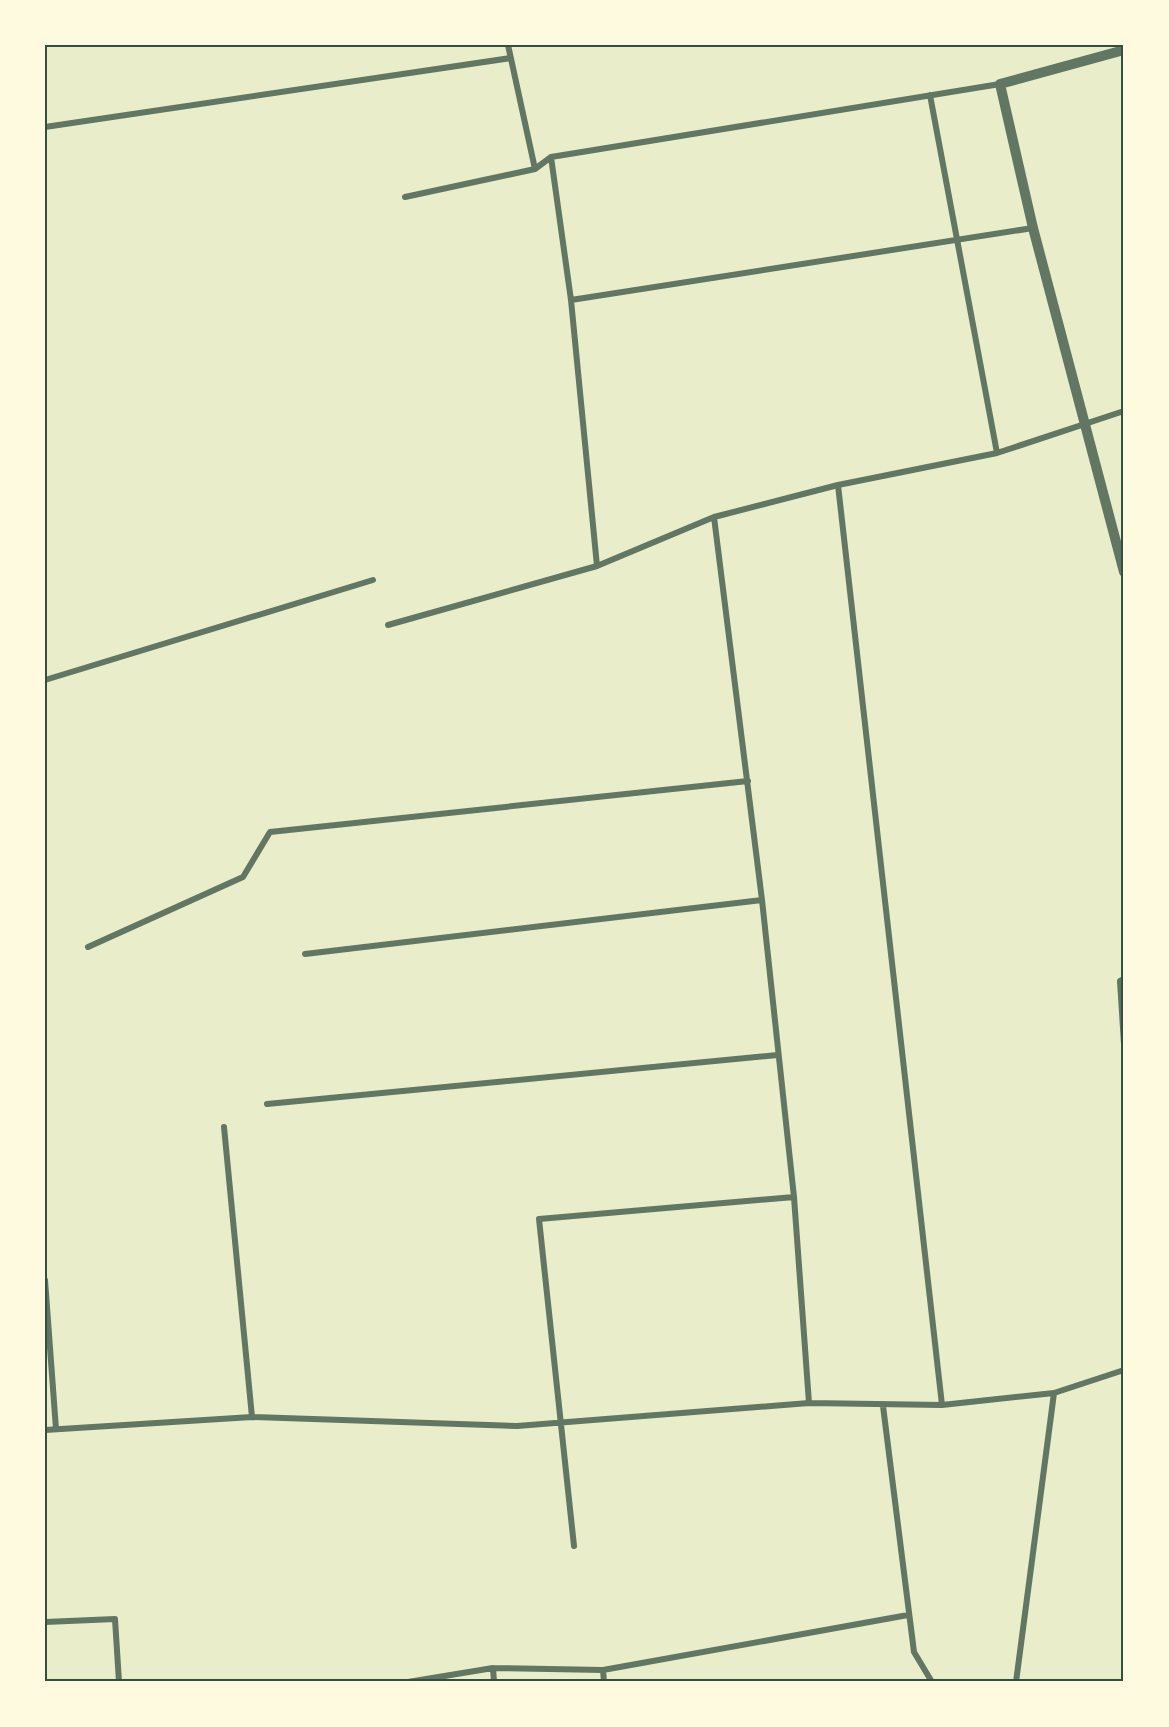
<svg xmlns="http://www.w3.org/2000/svg" width="1169" height="1727" viewBox="0 0 1169 1727" font-family="Literata,serif">
<rect width="100%" height="100%" fill="#e9edc9"/>
<g fill="none" stroke-linecap="round" stroke-linejoin="round">
<!-- minor -->
<path stroke="#617663" stroke-width="6" d="M508,45l27,124
M930,95l67,358
M45,127l466,-69
M551,157l20,143 26,266
M405,197l130,-28 16,-12 449,-73
M571,300l462,-72
M838,485l104,920
M714,517l48,383 32,297 15,206
M388,625l209,-59 117,-49 124,-32 159,-32 127,-42
M45,680l328,-100
M88,947l155,-70 27,-45 478,-51
M305,954l457,-54
M1124,979l-4,2 4,63
M267,1104l511,-49
M224,1127l28,290
M45,1280l11,149
M883,1406l31,246 18,30
M45,1430l207,-13 265,9 292,-23 133,2 112,-12 70,-23
M574,1546l-35,-327 255,-22
M45,1622l70,-3 4,63
M493,1668l1,14
M408,1682l85,-14 110,2
M604,1682l-1,-12 305,-55
M1016,1682l38,-289"/>
<!-- tertiary -->
<path stroke="#617663" stroke-width="10" d="M1124,50l-124,34 33,144 91,344"/>
</g>
<!-- border -->
<rect width="1169" height="1727" fill="none" stroke="#fefae0" stroke-width="93"/>
<rect x="46" y="46" width="1076" height="1634" fill="none" stroke="#344e41" stroke-width="2"/>
</svg>
